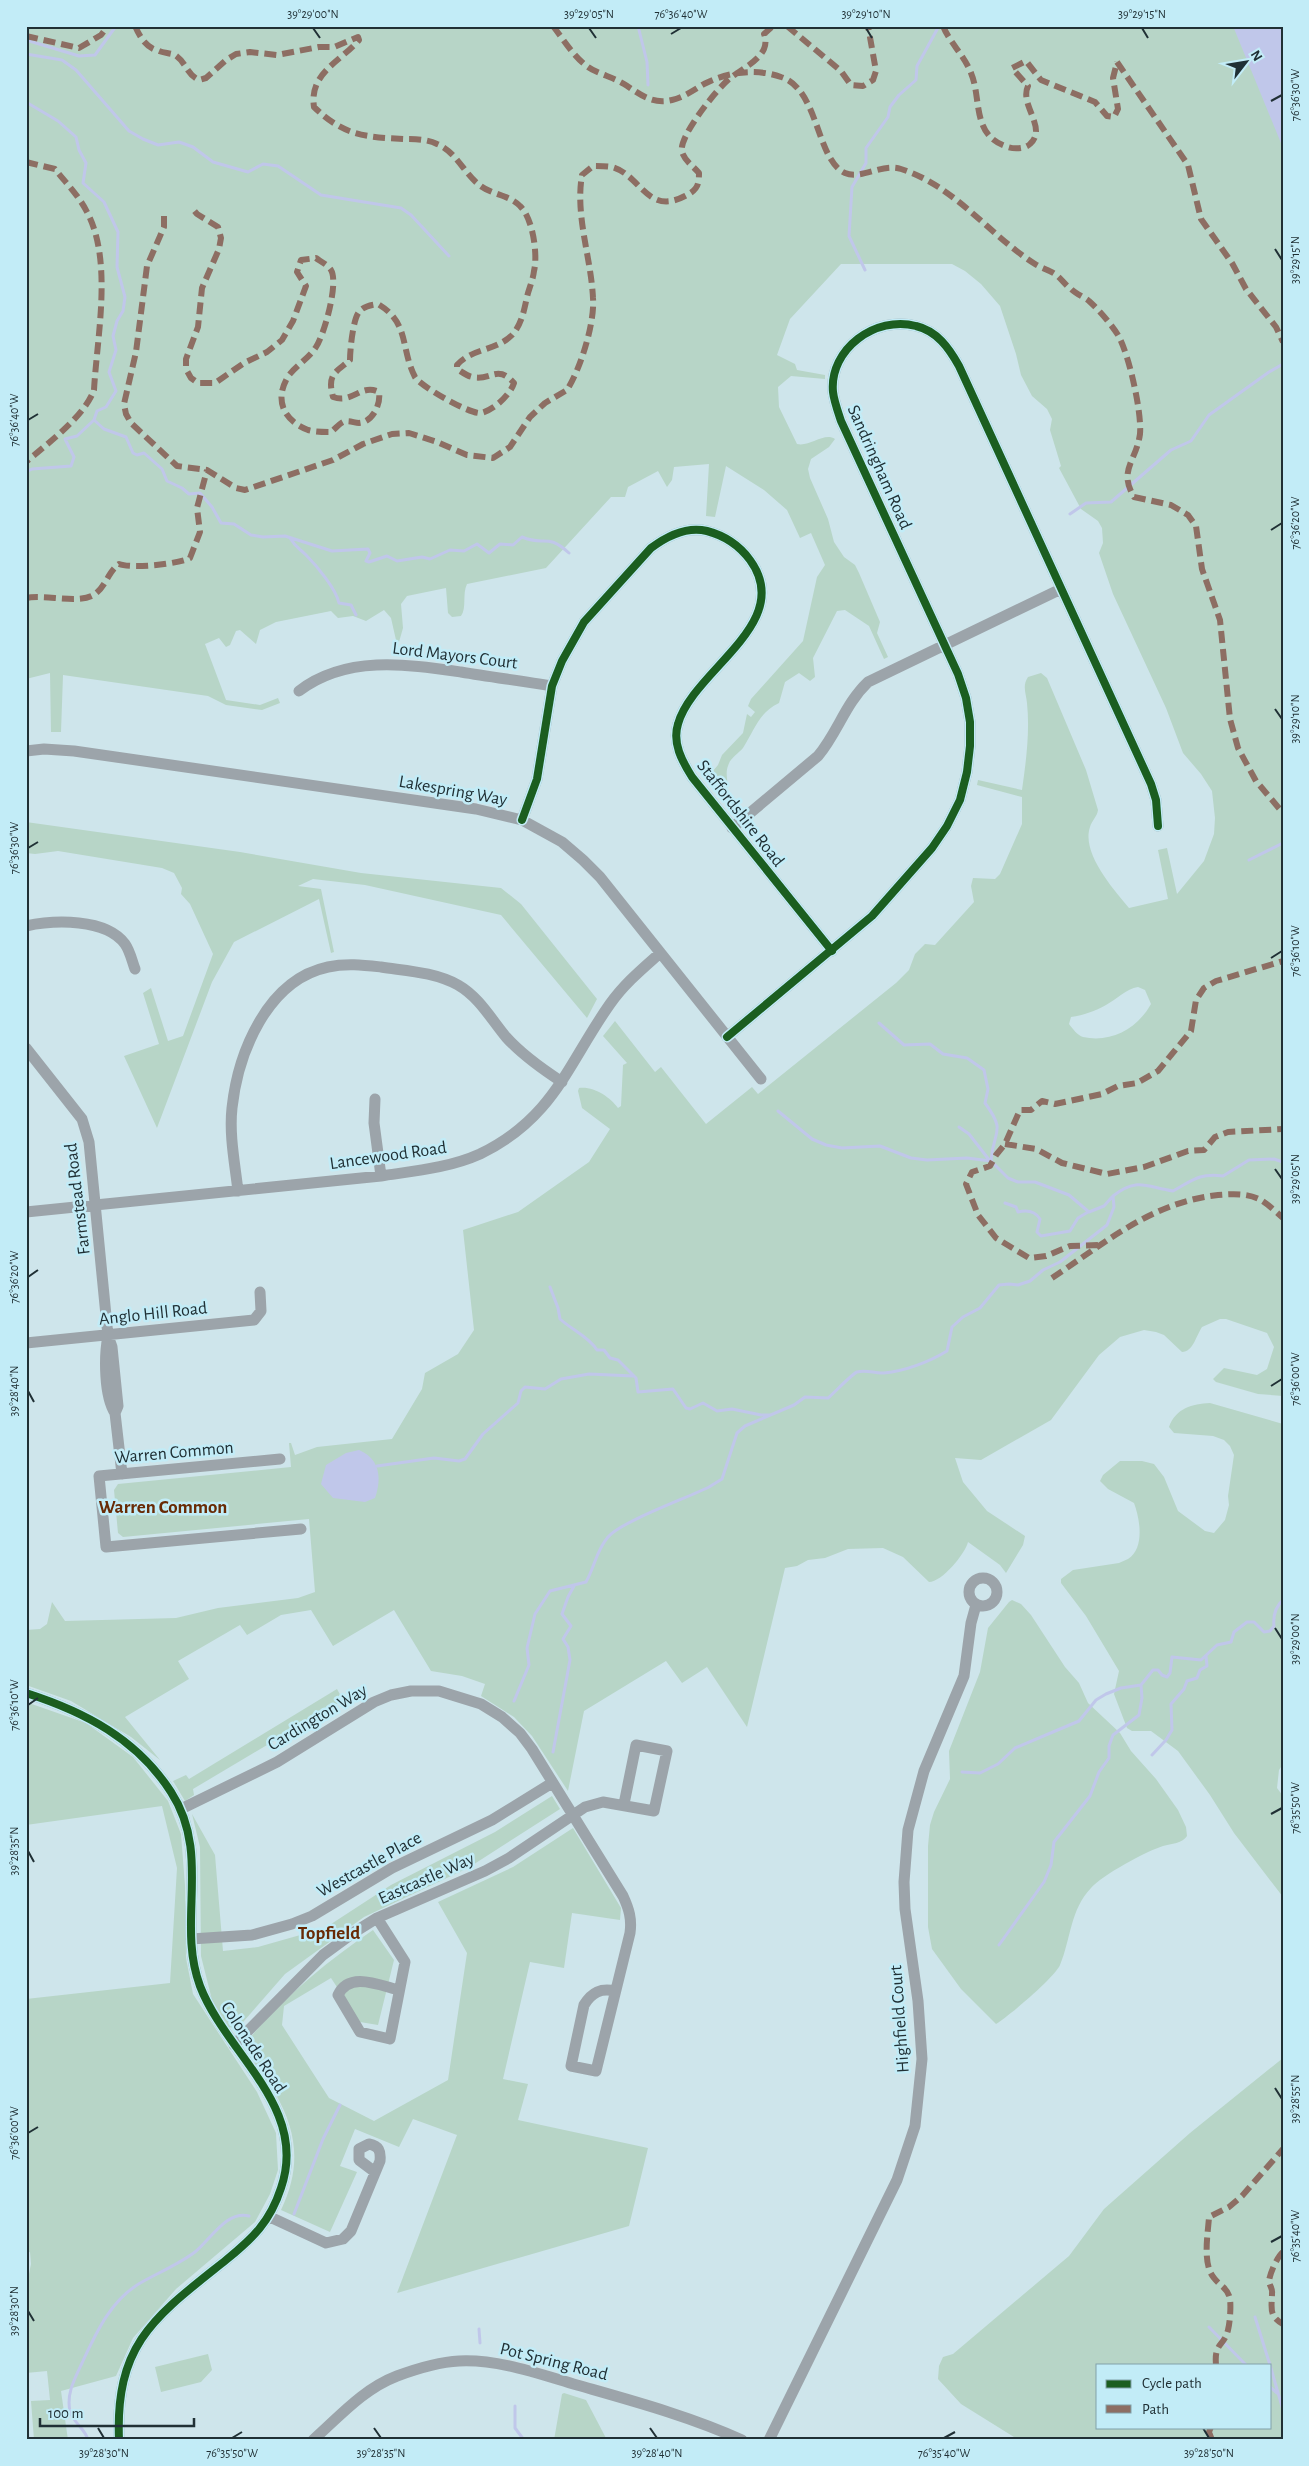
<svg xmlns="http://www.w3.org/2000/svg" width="1309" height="2466" viewBox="0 0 1309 2466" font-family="'Alegreya Sans',sans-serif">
<rect width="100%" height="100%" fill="#cee5eb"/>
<!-- green -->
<path fill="#b7d5c7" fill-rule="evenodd" d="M26,26h1257v1370l-25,-2 -42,-12 -3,-3 11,-11 33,7 10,-6 7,-22 -7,-14 -41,-14h-6l-18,8c-6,9 -9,25 -20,25l-18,-17 -8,-3 -12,-2 -24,7 -21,18 -48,65 -70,40 -26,-2 8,24 24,29 38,25 -2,9 -17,28 -6,-8 -32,-23c-3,12 -26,40 -39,40l-26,-25 -20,-9 -35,1 -23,9 -17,2 -11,6 -12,2 -38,159 -40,-60 -25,16 -16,-22 -82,50 -16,80 -36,-55 -18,-19 -33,-21 4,-12 -23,-8 -31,-5 -37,-61 -61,36 -22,-36 -30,5 -34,20 -7,-10 -62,36 11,18 -64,38 35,43 -29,-23 -60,-36 -45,-16v-55l14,-1 7,-5 5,-22 13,19 111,-3 42,-10 80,-10 17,-6 -6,-73 -186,18 -5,-4 -4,-43 4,-6 173,-17 -2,-24h2l4,12 22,-8 75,-8 30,-50 3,-16 33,-19 16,-24 -11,-100 55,-18 71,-50 21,-33 -28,-21 -4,-17 1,-3c15,-2 31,9 39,20l3,-2 2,-41 4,-2 -24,-27 12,-15 40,51 6,-5 45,57 46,-37 6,7 138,-111 13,-13 6,-16 10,-10 10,1 39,-43 -3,-16 2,-8 22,1 5,-5 22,-50v-27l-45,-12 1,-5 44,10c4,-28 8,-58 5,-87 -1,-10 -5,-17 1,-26l13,-4 6,5 39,92 12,40c-1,7 -6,10 -8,17 -9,26 24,63 39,81l39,-9 -10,-49 9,-2 10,46 27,-33 10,-27 1,-16 -3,-27 -11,-17 -18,-21 -17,-45 -53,-114 -14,-41 4,-10 -1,-15 -4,-7 -17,-12 -22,-41 2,-2 -11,-36 2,-11 -5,-10 -15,-13 -11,-21 -5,-21 -16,-48 -19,-22 -16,-13 -13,-7h-111l-51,55 -13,36 18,9 2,6 28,5v4l-34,-3 -13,11 1,20 18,37c13,3 27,-12 38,-5l-6,8 -18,12 -3,10 2,9 18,41 6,23 10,15 11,8 4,8 21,49 -3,11 11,24 -4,2 -15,-33 -24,-16 -8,1 -24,47 2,19 -5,4 -11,-8 -14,9 -6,21c-20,9 -25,28 -36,45 -5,6 -13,10 -15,18 -4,10 3,20 -3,29l-9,-15 -6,5 -3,-7 11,-13 4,-10 21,-22 4,-19 4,3 4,-5 -7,-6 3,-7 52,-58 14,-64 8,-12 -14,-32 -11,5 -13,-28 -23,-20 -38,-24 -11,51 -9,-1 3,-52 -35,3 -2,13 -5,7 -9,-16 -30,16 -3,10h-14l-65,71 -79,16c-5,10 0,24 -6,32l-9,1 -4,-4 -2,-25 -39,8 -6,8 2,24 -4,14 -3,-2 -5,-22 -7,-8 -18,11 -13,-5 -15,2 -7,-7 -55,11 -16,8 -4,14 -16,-14 -4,1 -6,14 -4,2 -7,-9 -14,6 21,56 34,5 18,-7 2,5 -18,7 -36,-5 -18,-9 -145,-21 -2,57h-10l-1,-59 -24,6zM1138,987l7,3 6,14c-14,25 -40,39 -68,33 -5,-1 -11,-9 -14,-13l2,-7c13,-2 24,-6 35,-12 11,-6 20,-16 32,-18z
M26,822l214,30 121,21 140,15 20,16 76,95 -10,19 -86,-103 -136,-30 -52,-6 -15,7 23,3 13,63 -3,1 -12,-54 -85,43 -22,40 -55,146 -33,-72 35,-12 -16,-51 8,-5 17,53 15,-5 30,-82 -23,-50 -9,-10 1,-6 -8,-15 -12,-5 -104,-17 -23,3 -9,-1z
M1210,1403l73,21v340l-4,6 -2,18 6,8v101l-49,-64 -24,-38 -32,-44 -27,-20h-19l-5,-3 -13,-34 5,-23 -33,-55 -25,-33v-4l12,-9 46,-7 9,-4c17,-11 12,-40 6,-56l-26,-14 -8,-8 3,-6 17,-14h22l12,3 10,13 14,34 27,20 9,2 11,-13 4,-15 -1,-9 6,-41 -4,-9 -6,-6 -11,-4 -39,-3 -5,-6c7,-19 23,-23 41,-24z
M1012,1600l9,4 10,11 34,52 14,16 9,20 32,30 11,18 25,28 22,31 8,17 1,9c-4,7 -16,8 -24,10 -16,5 -61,29 -72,42 -21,22 -20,51 -31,77 -5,12 -52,52 -64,59l-35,-35 -29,-40 -4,-22v-81l2,-21 4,-13 16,-33 -1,-28 31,-79 8,-44 21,-26z
M337,1689l6,11 -150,89 1,6 -9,6 -12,-20 13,-6 3,4z
M26,1702l60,21 47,34 35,44 13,33 4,52 1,72 7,36 64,98 19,41 2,37 -8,24 -15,28 -79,67 -43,49 -17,38 -55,15 7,49h-34l-3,-39 19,-1 -3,-29 -21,2v-84l5,-25 -1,-12 -4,1v-4l3,-1 -3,-15v-234l144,-16 7,-115 -15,-62 -136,19z
M552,1796l8,13 -92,59 -104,49 -79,57 -48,55 -8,-2 -17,-27 -11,-44 -1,-109 -8,-33 23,41 8,96 35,-4 67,-19 66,-43 104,-53z
M573,1828l48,80 -1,12 -48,-7 -8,55 -34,-6 -27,117 25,5 -10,36 130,28 -19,78 -232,67 60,-158 -44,-16 -14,28 -44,-18 -15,37 17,6 -27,60 -49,-22c20,-42 17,-77 -6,-117 -10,-17 -23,-30 -30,-49 35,-44 81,-82 128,-114l21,30 -16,65 -18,-3 -29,-44 -47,28 -2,19 47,73 45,23 74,-41 19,-127 -29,-51 75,-35z
M1283,2058v382h-264l-58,-36 -23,-25 1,-13 4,-9 10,-3 116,-98 35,-47 86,-76zM1098,2365h172v62h-172z
M208,2354l4,16 -11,12 -40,10 -6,-25z
M564,2393l22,7 21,40h-53l8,-46z"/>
<!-- water -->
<path fill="#c0c7ea" d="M1233,26h50v122z
M359,1450c21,9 23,28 16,48l-10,4 -32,-4 -12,-14 5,-19 20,-12z"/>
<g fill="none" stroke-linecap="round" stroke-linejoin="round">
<!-- stream -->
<path stroke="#c0c7ea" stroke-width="3" d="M638,26l9,36 1,23
M26,40l53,16 16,-1 21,-29
M26,54l36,6 14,10 53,61 14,8 15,6 21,-3 14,5 20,15 35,10 15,-8 15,2 43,29 80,13 10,7 38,41
M26,102l32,19 18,16 3,13 7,13 -3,20 21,19 14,30 -1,35 8,30 -2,14 -6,10 -4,15 3,14 -7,22 7,19 -10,16 -9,4 -3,9 -17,16 -12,3 9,18 -3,9 -39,3 -6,3
M865,270l-16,-34 3,-49 14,-24v-15l22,-31 2,-10 9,-12 17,-15 1,-14 22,-40
M94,420l10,9 22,8 7,16 4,2 7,-2 18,16 5,12 15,7 7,6 11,-1 12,14 9,16 13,1 17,11 12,2 22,-1 47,15 36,-2 2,4 -4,8 3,1 18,-6 10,5 25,-4 8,2 20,-9 14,1 13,-7 12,9 11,-9 13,1 9,-8c23,10 24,-5 47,16
M1070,514l16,-11 25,-1 60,-52 20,-9 18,-26 60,-43 14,-8
M290,538c6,10 9,10 16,17 11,11 30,34 33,48l12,2 5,10
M1249,860l34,-17
M879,1023l25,22 26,-1 13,10 24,4 17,12 4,19 -3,14c22,30 8,27 6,58
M778,1111l34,28 14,6 16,3 38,-2 31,12 16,2 40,-2 24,3 17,17 10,4h17l34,13 20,17 15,-6 8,-9
M959,1127l10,7 21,27
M1005,1203l11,4 2,5c8,-2 17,-1 22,7l-3,13 4,4 29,-5 8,-13 10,-6
M550,1287l8,21 2,11c12,11 29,18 37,31h7l6,8 8,2 18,18 2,14 35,-3 13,19 4,1 13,-6 14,8 15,-2 29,6h9
M377,1466l57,-8 25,3 6,-2 18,-25 35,-31 3,-12 4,-4 20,2 16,-10 28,-5 44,2
M514,1701l15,-36 -2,-17 8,-34 15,-23 36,-9c9,-16 10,-31 22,-45 14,-16 79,-39 101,-50l13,-8 15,-46 8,-7 49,-21 11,-8 23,1c6,-5 24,-24 29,-26 10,-3 18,2 27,1 21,-2 45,-11 63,-22l5,-24 11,-10 17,-9 19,-23 10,-1 9,1 12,-4 13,-11 17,-8 47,-37 7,-18 -1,-11c24,-19 33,-9 60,-5 20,-11 26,-18 50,-15l26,-16 25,-1 9,3
M553,1752l17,-92 -2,-13 -5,-8 8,-13 -9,-12 6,-17 6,-11
M1152,1755l14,-15 6,-10 -1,-26 13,-15 3,-8 10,-3 3,-8 7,-4 -1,-10
M962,1772l18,1 18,-9 17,-16 64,-27 17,-21 10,-6 15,-6 20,-3 12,-15h5l4,5 5,2 3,-4 2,-16 29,3 16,-15 14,-3 3,-10 13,-10h7l10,10 6,-1 4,-5c-1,-10 1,-19 9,-26
M999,1945l45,-63 7,-17 3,-23 36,-46 9,-24 10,-14v-12l4,-11 26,-20 3,-17 -1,-13
M294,2214l29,-75 17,-34
M1255,2317l15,48
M1209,2327l37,38
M479,2329l1,14
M1270,2365l13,45
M1270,2387l7,6
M515,2406v22l9,12
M27,2423l1,17
M88,2440c-3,-12 -15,-17 -18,-29 -4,-17 5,-33 12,-48 14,-30 29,-64 60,-81 18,-10 37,-18 53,-30 16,-13 32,-42 54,-36"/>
<!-- minor -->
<path stroke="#9ca4aa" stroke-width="11" d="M299,691c47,-36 107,-27 162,-19 30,5 61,9 91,14
M26,751l18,-2 30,2 402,58 46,11 40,22 21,18 17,17 161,202
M522,820l15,-41 15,-93 10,-25 22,-39 67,-74c16,-12 36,-22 56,-17 19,5 32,14 43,29 46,63 -57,110 -72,164 -6,19 4,37 14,53l140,174
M732,828l86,-72c20,-24 27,-52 50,-74l193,-93
M26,926c28,-6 80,-8 99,18 5,7 7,17 10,25
M727,1037l145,-121 60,-68 15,-22 13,-26 7,-28 3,-26v-24l-4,-24 -8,-24 -117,-253c-3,-9 -7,-20 -8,-29 -4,-43 43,-77 83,-66 21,5 33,22 43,40l192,418 5,16 2,26
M26,1048l56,71 7,23 19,194 4,11 6,59 -3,7
M375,1099l-1,24 7,53
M238,1191c-3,-27 -9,-56 -6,-83 6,-55 35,-128 96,-141 18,-4 35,-2 53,0 26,4 53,5 77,18 21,12 33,34 48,52 16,18 36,32 56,45
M26,1212l355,-36c33,-5 68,-8 99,-22 74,-36 87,-89 130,-150 14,-20 32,-35 50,-51
M108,1336c-4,20 -4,60 7,77l7,61
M26,1343l228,-23 7,-9 -1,-19
M280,1459l-181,17 7,71 195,-18
M969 1592a14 14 0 1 1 28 0a14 14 0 1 1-28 0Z
M26,1693c59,19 111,46 145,99 41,63 5,130 29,194 26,68 109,121 81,202 -11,34 -28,50 -55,72 -70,56 -111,82 -107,180
M181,1809l96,-47 97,-60 17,-7 20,-4h28l42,13 21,13 18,16 12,16 91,147c6,13 9,23 7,37l-34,138 -25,-5 13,-61c8,-13 17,-17 31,-14
M377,1918l28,44 -15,77 -30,-7 -22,-37c11,-24 41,-10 61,-5
M191,1939l61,-4 40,-11 20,-8 80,-48 100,-48 60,-37
M234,2045l89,-90 30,-22 24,-15 108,-47 24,-13 76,-51 18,-5 51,9 13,-60 -31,-6 -12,59
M270,2217l56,26 17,-4 8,-8 29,-70c1,-10 -1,-15 -11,-17l-10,5v11l16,12
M313,2440c26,-23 50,-51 84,-64 19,-7 41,-14 62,-15 40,-2 80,13 118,24 56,16 112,31 165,55
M769,2440l128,-260 18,-54 7,-67 -4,-58 -13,-92 -1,-27 4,-52 16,-59 40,-95 7,-53 5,-18"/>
<!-- quiet -->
<path stroke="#8d6e63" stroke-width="6" stroke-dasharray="12 6" stroke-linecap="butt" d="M135,26c5,11 11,22 24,25 5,2 11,2 16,4 11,7 12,20 24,25l7,-2 20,-18 10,-6 14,-2 27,3 42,-8h15l24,-10 1,3c-19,22 -50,33 -45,67 30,29 51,30 90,32 11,0 23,0 33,5 18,7 26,27 40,39 13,12 31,11 43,23 13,12 18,49 14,65 -1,9 -5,17 -7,26 -3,13 -5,27 -15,38 -16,16 -40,13 -55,30v4c5,3 10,7 15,8 20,4 25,-13 42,6 -4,12 -20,27 -33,30 -10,2 -61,-27 -66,-36 -15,-29 -5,-54 -37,-73 -7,1 -14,2 -19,8 -6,7 -9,38 -9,48 -15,13 -23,14 -17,37 20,7 28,-14 46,-5 2,12 -6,30 -20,31 -5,0 -10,-3 -16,-1 -4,2 -8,7 -12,10 -7,0 -16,0 -23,-2 -26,-10 -34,-32 -19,-55 8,-10 20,-17 27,-28 8,-12 23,-64 15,-77 -3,-5 -11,-9 -15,-12l-15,2 -4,12 9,14 -13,35 -11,19 -15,12 -23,11 -29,20h-17l-7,-5 -5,-9v-10l12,-32 4,-39 17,-39 2,-11 -3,-11 -21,-13 -5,-6
M553,26c10,13 21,31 35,41 10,7 25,10 36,17 16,10 28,21 48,16 12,-3 22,-10 32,-16 23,-12 52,-16 77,-7 38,12 35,83 64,96 16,7 37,-10 56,-4 54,17 88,66 134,95 6,4 14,6 20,10 6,4 10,11 16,15 5,5 13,8 18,12 10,9 22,23 29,34 11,19 24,78 22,99 -4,28 -22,36 -6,63l37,8 17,10 8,11 6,43 18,51 10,99 8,29 18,33 27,32
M787,26l54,45 10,14 12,1 10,-6 3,-9 -8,-45
M943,26c7,17 21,29 28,47 11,26 0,63 37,74 6,2 17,2 22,-3 18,-16 -11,-39 -2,-58l-16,-18 14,-7 15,19 54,22 12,14 7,1 4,-8 -5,-31 4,-16
M26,36l53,12 22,-13 7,-9
M1117,62l71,103 13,54 31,44 14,26 30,38 7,15
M26,162l29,7c11,14 24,27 32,43 26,49 10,124 7,178 -10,27 -46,53 -68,72
M164,216v11l-17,39 -11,86 -12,52 2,10 5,9 46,43 30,4 29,18 9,2 88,-30 30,-16 29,-10 17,-1 28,9 30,13 26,3 17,-11 20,-30 15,-14 22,-13c13,-20 28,-67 26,-92 -2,-41 -18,-82 -11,-123l11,-9c6,0 14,0 19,1 29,8 35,49 73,29 12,-6 14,-10 14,-23 -6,-7 -14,-12 -17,-21 -4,-15 35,-63 47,-73 11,-9 29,-17 35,-30 2,-5 2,-10 0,-15l9,-8
M26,598c20,-4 54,7 69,-4 11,-8 13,-22 24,-30 13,5 59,0 71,-6l10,-26 -3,-24 10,-38
M1005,1144l31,5 26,14 45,11 37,-7 44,-16 16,-1 11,-13 13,-5 55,-3
M1098,1245l-28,1 -24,10 -17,2 -33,-20 -18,-23 -12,-31 6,-12 18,-6 6,-11 9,-11 15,-34h11l11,-9 13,3 47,-10 16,-8 19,-3 21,-12 33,-40 5,-31 8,-12 12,-7 67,-20
M1052,1278c53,-35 100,-76 166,-83 14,-1 28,-2 41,4 8,4 17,13 24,19
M1283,2252c-6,5 -13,21 -14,29 0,4 4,8 3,12 0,14 -4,23 11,31
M1216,2365c-2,-23 8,-18 12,-35 2,-8 3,-23 2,-31 -2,-11 -10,-13 -16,-21 -12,-14 -6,-44 -5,-61l20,-10 13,-11 41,-47
M1211,2427l-2,5 3,8"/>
<defs>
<path id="cycleway" d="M522,820l15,-41 15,-93 10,-25 22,-39 67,-74c16,-12 36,-22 56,-17 19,5 32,14 43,29 46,63 -57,110 -72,164 -6,19 4,37 14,53l140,174
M727,1037l145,-121 60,-68 15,-22 13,-26 7,-28 3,-26v-24l-4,-24 -8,-24 -117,-253c-3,-9 -7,-20 -8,-29 -4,-43 43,-77 83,-66 21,5 33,22 43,40l192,418 5,16 2,26
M26,1693c59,19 111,46 145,99 41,63 5,130 29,194 26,68 109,121 81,202 -11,34 -28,50 -55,72 -70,56 -111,82 -107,180"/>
</defs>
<!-- cycleway casing -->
<use href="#cycleway" stroke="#c2ecf7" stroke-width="11"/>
<!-- cycleway -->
<use href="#cycleway" stroke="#1b5e20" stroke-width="8"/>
</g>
<!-- ticks -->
<path fill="none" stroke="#203035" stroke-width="2" d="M313,28l7,10M589,28l7,10M866,28l6,10M1142,28l6,10M671,34l10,-6M1271,101l11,-6M1275,249l7,11M28,420l10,-6M1271,530l11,-7M1275,709l7,10M28,848l10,-6M1271,958l11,-7M1275,1169l7,10M28,1277l10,-7M1271,1386l11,-7M28,1391l6,11M1275,1628l7,11M28,1705l10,-7M1271,1814l11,-6M28,1851l6,11M1275,2088l7,11M28,2133l10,-6M1271,2242l11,-6M28,2311l6,10M98,2428l6,10M374,2428l7,10M650,2428l7,10M1203,2428l6,10M232,2438l10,-6M944,2438l11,-6"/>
<g text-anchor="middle" stroke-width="5" stroke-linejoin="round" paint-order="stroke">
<!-- street labels -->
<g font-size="18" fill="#203035" stroke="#c2ecf7">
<text transform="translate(880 467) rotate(66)" y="6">Sandringham Road</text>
<text transform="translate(455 655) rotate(7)" y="6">Lord Mayors Court</text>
<text transform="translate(453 790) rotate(10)" y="6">Lakespring Way</text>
<text transform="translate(741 813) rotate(52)" y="6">Staffordshire Road</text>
<text transform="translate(388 1155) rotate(-8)" y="6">Lancewood Road</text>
<text transform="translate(77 1199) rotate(-97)" y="6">Farmstead Road</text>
<text transform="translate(153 1313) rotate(-6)" y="6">Anglo Hill Road</text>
<text transform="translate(174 1452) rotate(-5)" y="6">Warren Common</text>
<text transform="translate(317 1717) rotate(-31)" y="6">Cardington Way</text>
<text transform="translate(369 1864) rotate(-29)" y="6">Westcastle Place</text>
<text transform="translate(426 1878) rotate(-24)" y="6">Eastcastle Way</text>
<text transform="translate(899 2019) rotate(-94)" y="6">Highfield Court</text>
<text transform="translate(254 2047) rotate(57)" y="6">Colonade Road</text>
<text transform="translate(554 2361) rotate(14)" y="6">Pot Spring Road</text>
</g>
<!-- neighbourhood labels -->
<g font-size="19" font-weight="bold" fill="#682a05" stroke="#c2ecf7">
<text x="163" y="1513">Warren Common</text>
<text x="329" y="1939">Topfield</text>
</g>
</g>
<!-- border -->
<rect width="1309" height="2466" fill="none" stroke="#c2ecf7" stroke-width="55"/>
<!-- legend -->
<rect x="1096" y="2364" width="175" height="65" fill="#c2ecf7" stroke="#81a1a9"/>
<rect x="1106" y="2380" width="25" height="8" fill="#1b5e20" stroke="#81a1a9"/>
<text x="1142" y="2388" font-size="15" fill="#203035">Cycle path</text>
<rect x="1106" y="2405" width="25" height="8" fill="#8d6e63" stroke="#81a1a9"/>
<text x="1142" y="2414" font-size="15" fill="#203035">Path</text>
<!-- north arrow -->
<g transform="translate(1246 62) rotate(59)" stroke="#c2ecf7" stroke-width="4" paint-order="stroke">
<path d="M0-4L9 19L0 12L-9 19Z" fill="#203035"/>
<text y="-8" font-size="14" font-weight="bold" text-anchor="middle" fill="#203035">N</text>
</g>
<!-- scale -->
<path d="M40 2418v8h154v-8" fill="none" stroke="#203035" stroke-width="2.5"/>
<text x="48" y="2418" font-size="15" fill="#203035" stroke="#c2ecf7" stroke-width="4" paint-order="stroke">100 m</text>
<rect x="28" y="28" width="1254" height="2410" fill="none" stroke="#203035" stroke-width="2"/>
<g font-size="12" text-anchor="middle" fill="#203035">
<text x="313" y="18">39°29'00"N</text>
<text x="589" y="18">39°29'05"N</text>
<text x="681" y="18">76°36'40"W</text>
<text x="866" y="18">39°29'10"N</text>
<text x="1142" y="18">39°29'15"N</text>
<text transform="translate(1295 95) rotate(-90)" y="4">76°36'30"W</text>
<text transform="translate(1295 260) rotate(-90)" y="4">39°29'15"N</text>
<text transform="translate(14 420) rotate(-90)" y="4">76°36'40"W</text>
<text transform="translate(1295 523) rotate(-90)" y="4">76°36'20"W</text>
<text transform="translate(1295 719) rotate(-90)" y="4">39°29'10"N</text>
<text transform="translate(14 848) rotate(-90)" y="4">76°36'30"W</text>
<text transform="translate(1295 951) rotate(-90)" y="4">76°36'10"W</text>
<text transform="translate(1295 1179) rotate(-90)" y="4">39°29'05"N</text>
<text transform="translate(14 1277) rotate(-90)" y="4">76°36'20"W</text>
<text transform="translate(1295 1379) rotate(-90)" y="4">76°36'00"W</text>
<text transform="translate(14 1391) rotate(-90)" y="4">39°28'40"N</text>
<text transform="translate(1295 1639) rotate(-90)" y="4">39°29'00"N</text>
<text transform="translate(14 1705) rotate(-90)" y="4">76°36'10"W</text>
<text transform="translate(1295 1808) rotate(-90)" y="4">76°35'50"W</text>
<text transform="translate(14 1851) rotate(-90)" y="4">39°28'35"N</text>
<text transform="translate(1295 2099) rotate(-90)" y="4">39°28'55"N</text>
<text transform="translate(14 2133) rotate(-90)" y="4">76°36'00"W</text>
<text transform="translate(1295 2236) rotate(-90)" y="4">76°35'40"W</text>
<text transform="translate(14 2311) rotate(-90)" y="4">39°28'30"N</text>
<text x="104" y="2457">39°28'30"N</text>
<text x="232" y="2457">76°35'50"W</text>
<text x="381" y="2457">39°28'35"N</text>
<text x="657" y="2457">39°28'40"N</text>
<text x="944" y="2457">76°35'40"W</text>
<text x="1209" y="2457">39°28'50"N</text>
</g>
</svg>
